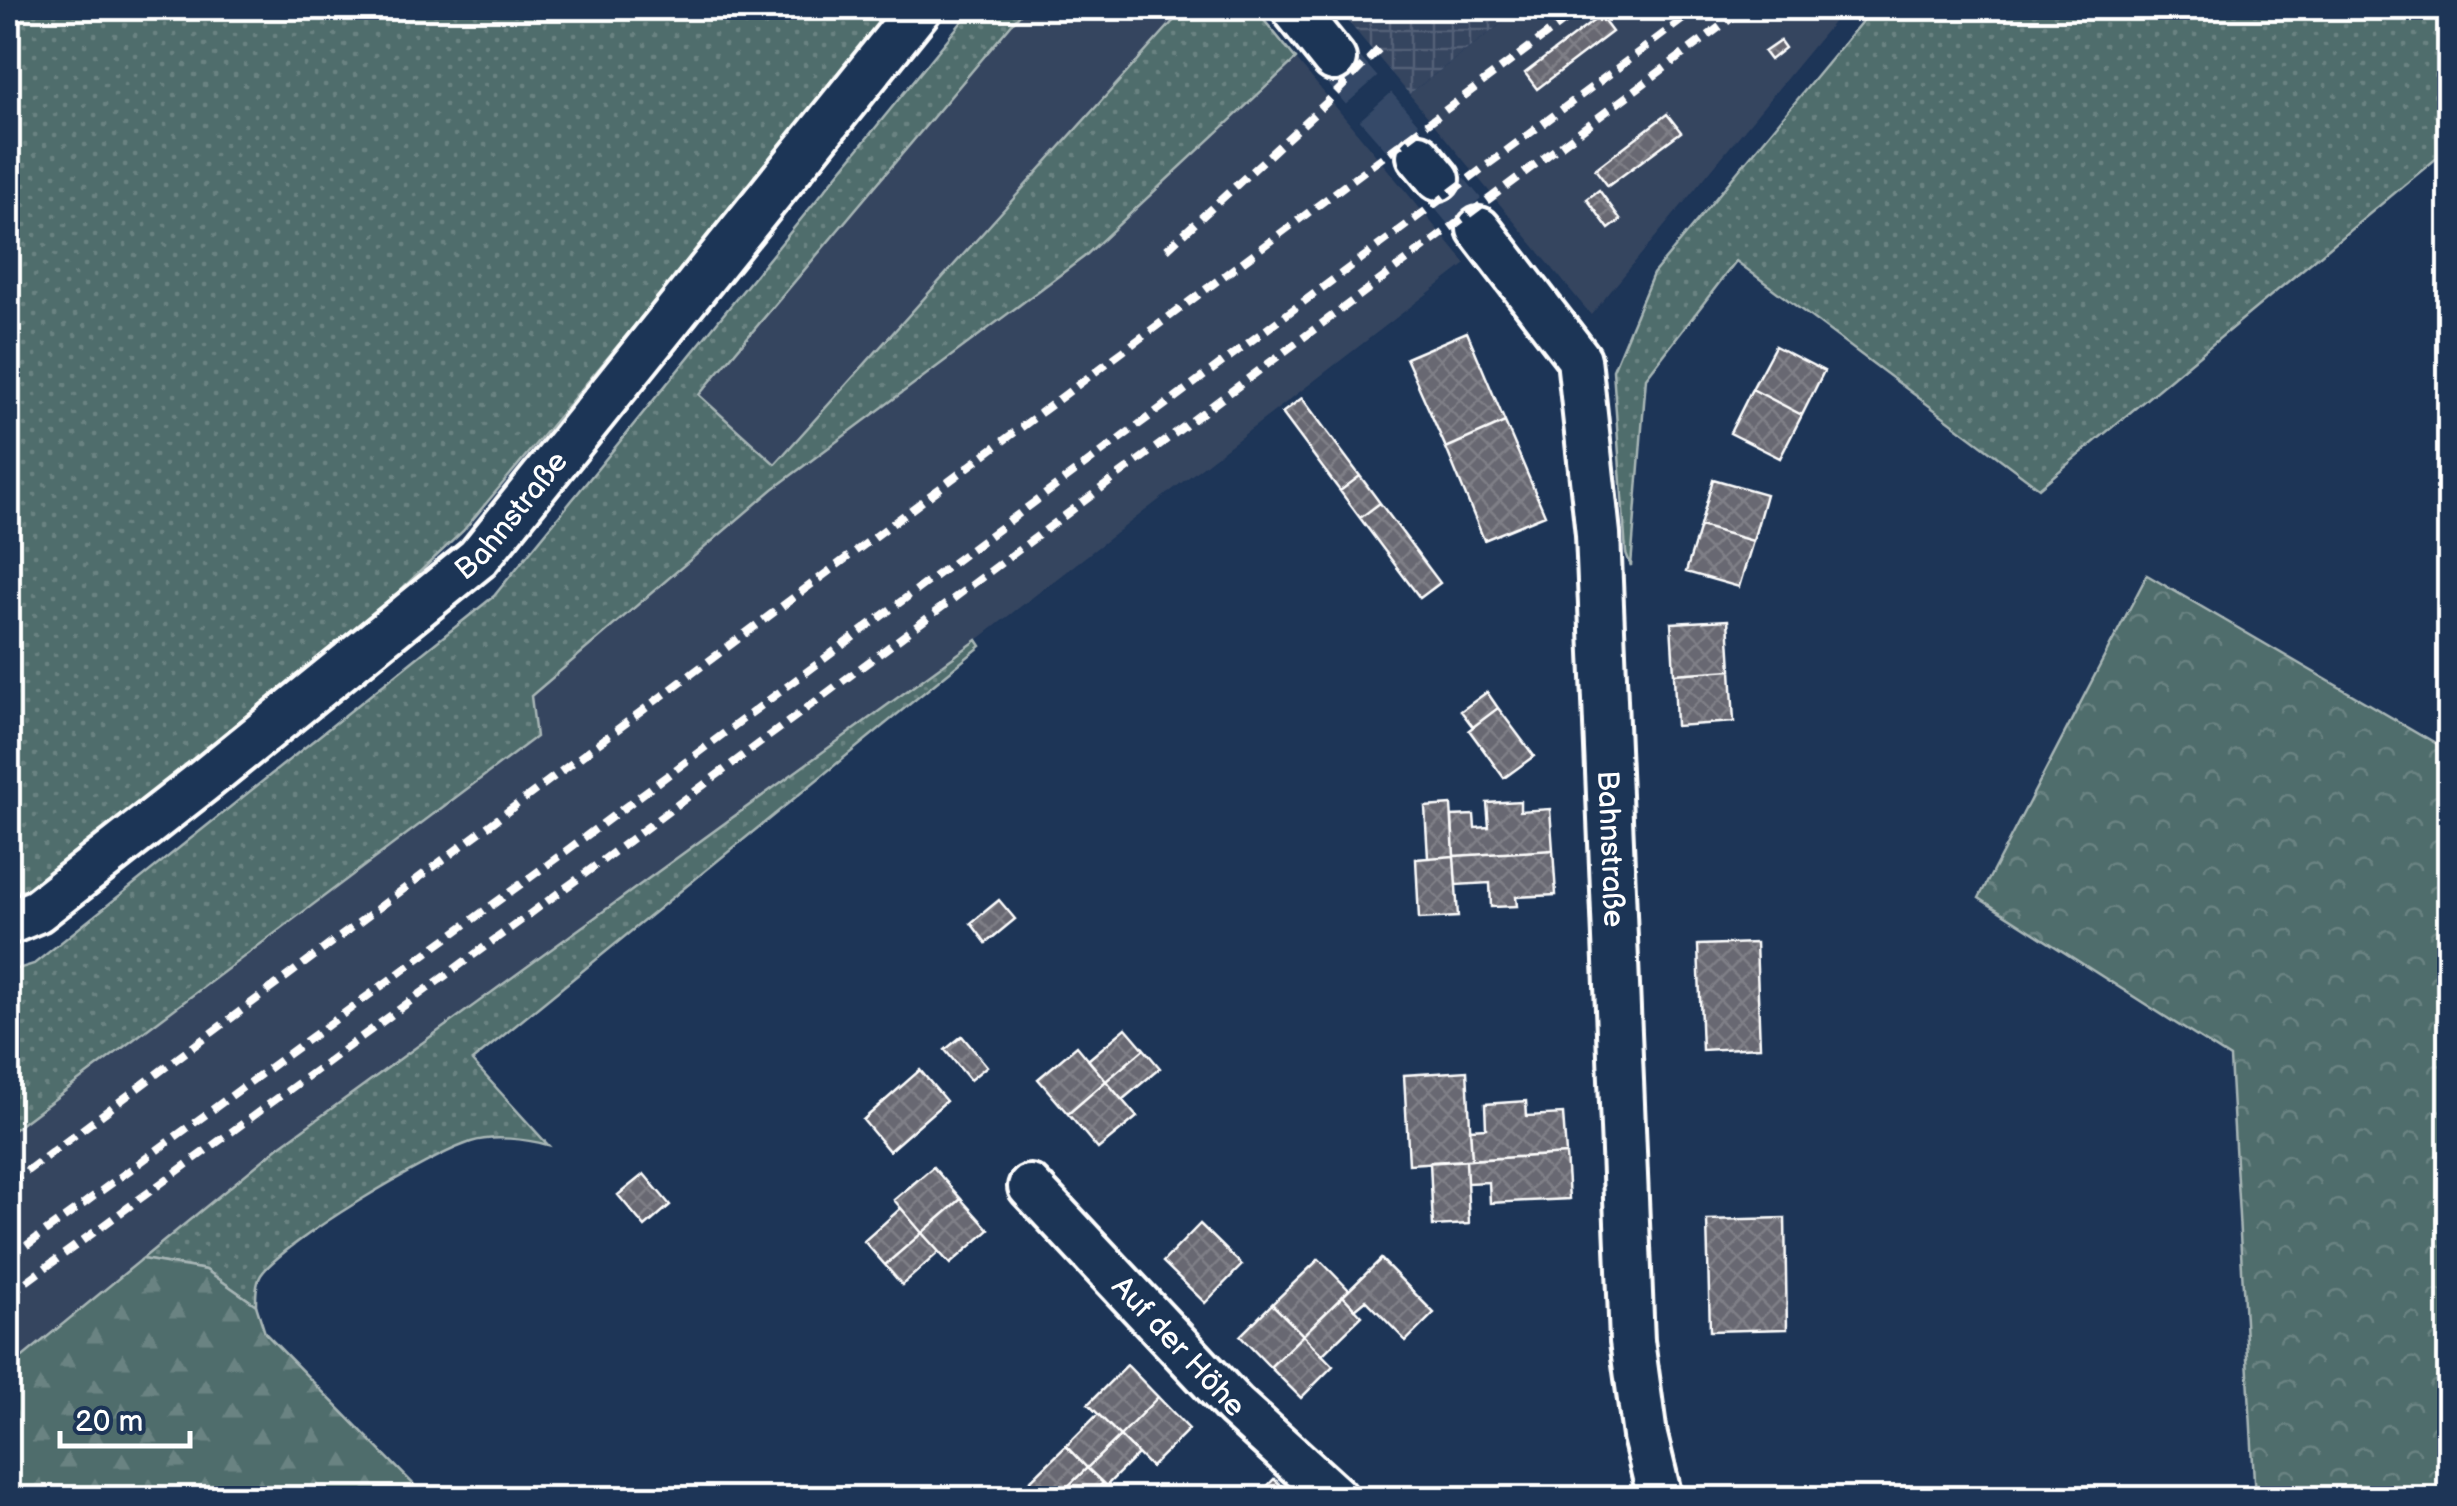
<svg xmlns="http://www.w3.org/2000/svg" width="2457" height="1506" viewBox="0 0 2457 1506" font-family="'Balsamiq Sans',sans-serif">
<defs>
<pattern id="industrial-grid" width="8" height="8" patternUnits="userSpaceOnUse" patternTransform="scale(2.5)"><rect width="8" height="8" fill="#34445f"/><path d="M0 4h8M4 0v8" fill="none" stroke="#526077"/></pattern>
<pattern id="grass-dots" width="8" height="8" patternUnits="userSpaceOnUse" patternTransform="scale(2.5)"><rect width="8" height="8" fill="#506d6c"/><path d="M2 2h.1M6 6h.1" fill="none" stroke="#6a8382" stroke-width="1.8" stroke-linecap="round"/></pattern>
<pattern id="forest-firs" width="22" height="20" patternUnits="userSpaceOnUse" patternTransform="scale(2.5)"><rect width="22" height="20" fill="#506d6c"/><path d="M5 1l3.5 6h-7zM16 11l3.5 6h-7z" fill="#6a8382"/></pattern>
<pattern id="park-crowns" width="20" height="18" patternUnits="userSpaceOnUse" patternTransform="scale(2.5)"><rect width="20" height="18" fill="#506d6c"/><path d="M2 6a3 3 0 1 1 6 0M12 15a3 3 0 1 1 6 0" fill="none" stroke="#6a8382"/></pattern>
<pattern id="building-cross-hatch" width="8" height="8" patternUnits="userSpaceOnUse" patternTransform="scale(2.5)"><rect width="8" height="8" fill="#686872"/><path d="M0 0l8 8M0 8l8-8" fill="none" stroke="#7f7f87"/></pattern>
</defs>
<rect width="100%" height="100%" fill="#1d3557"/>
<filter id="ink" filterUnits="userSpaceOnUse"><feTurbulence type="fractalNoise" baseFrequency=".01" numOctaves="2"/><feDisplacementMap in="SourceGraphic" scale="20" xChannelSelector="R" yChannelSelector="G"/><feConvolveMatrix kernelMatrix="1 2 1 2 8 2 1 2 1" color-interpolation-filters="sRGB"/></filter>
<g filter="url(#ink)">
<!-- built -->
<path fill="#34445f" d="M1025,8h160l-409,456 -77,-68z
M1522,8h323l-254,307 -182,-221z
M1296,59l170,205 -489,376 -697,506 -272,223v-235l528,-396 -5,-42 242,-207 311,-232z"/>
<!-- industrial -->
<path fill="url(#industrial-grid)" d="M1355,8h167l-113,86 -64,-76z"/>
<!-- grass -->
<path fill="url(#grass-dots)" stroke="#a8b6b6" stroke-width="2.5" d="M8,8h882l-178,225 -249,298 -73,69 -356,288 -26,5z
M973,8h52l-326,387 76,69 410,-456h69l42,51 -212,198 -311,232 -242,207 5,41 -528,397v-162l26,-8 460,-368z
M1873,8h576v140l-410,340 -303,-227 -90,117 -15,188 -5,-13 -13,-183 40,-96z
M977,640l4,6 -509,415 76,84c-22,-6 -55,-10 -77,-3 -41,13 -188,100 -210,133 -5,8 -5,20 -5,30l-50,-35 -64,-11 138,-113z"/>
<!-- forest -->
<path fill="url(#forest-firs)" stroke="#a8b6b6" stroke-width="2.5" d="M142,1259l64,11 50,35 9,28 162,165h-419v-129z"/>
<!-- park -->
<path fill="url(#park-crowns)" stroke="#a8b6b6" stroke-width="2.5" d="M2147,575l302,176v747h-194l-25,-440 -251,-160z"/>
<!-- building -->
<path fill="url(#building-cross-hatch)" stroke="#fff" stroke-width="2.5" d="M1600,16l12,16 -75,57 -12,-16z
M1780,41l5,7 -15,12 -6,-8z
M1667,114l14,18 -73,54 -13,-17z
M1599,190l22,30 -12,9 -22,-30z
M1467,332l38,90 -59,26 -40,-90z
M1775,346l49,25 -22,44 -50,-26z
M1752,389l50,26 -22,43 -50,-25z
M1302,398l58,78 -20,15 -58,-78z
M1505,422l40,93 -61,25 -38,-92z
M1360,476l20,27 -20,15 -20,-27z
M1713,479l53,15 -13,47 -53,-15z
M1380,503l60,80 -20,15 -60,-80z
M1700,526l53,15 -14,46 -53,-15z
M1728,620l3,50 -57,4 -3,-51z
M1731,670l3,52 -58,4 -2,-52z
M1487,692l11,16 -25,19 -12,-16z
M1498,708l36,48 -30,22 -35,-48z
M1520,801v10l30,-2 3,41 -99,6 -2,-40 22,-1 1,13 14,-1 -2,-24z
M1451,805l3,51 -26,2 -3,-51z
M1553,850l3,45 -40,2 1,9 -26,1 -1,-24 -34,2 -2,-29z
M1454,856l4,61 -39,2 -3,-60z
M999,900l16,19 -29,24 -15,-20z
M1756,943l4,104 -58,3 -4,-105z
M1126,1028l18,21 -38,32 -18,-21z
M962,1036l25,30 -17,14 -25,-30z
M1077,1046l29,35 -38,33 -30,-35z
M1144,1049l16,19 -38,32 -16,-19z
M920,1070l26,31 -57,50 -26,-31z
M1467,1071l5,89 -63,4 -5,-89z
M1106,1081l31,36 -39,32 -30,-35z
M1526,1101l1,15 36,-2 3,40 -94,6 -2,-31 16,-1 -1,-24z
M1566,1154l3,45 -79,4 -1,-21 -22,1 -1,-23z
M1466,1160l3,64 -36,2 -3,-64z
M933,1167l28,32 -39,34 -28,-33z
M644,1174l26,31 -25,22 -27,-32z
M961,1199l28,31 -39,34 -28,-31z
M901,1208l21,25 -37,32 -21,-24z
M1785,1218l2,111 -77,2 -3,-111z
M1200,1224l42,41 -37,38 -42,-41z
M922,1233l17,19 -37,33 -17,-20z
M1319,1259l30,31 -46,45 -31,-31z
M1381,1259l53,54 -28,28 -40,-41 -11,9 -12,-13z
M1343,1296l19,20 -40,39 -19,-20z
M1272,1304l31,31 -33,32 -30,-31z
M1303,1335l30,31 -32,32 -31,-31z
M1127,1365l31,32 -38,39 -32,-32z
M1158,1397l31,32 -38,38 -31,-31z
M1098,1414l22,22 -33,32 -21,-22z
M1120,1436l18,18 -32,32 -19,-18z
M1066,1446l21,22 -31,30h-19l-12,-12z
M1087,1468l16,15 -15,15h-32z
M1274,1479l21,19h-39z"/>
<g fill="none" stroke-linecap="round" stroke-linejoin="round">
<!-- street-tunnel -->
<path stroke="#344968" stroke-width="42" stroke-dasharray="42 21" stroke-linecap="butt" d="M1334,59l85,97
M1438,179l41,50"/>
<defs>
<g id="street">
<path d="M1293,8l41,51"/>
<path d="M1419,156l19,23"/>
<path id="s1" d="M1479,229l100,130 19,175 34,807 13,95 15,62"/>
<path id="s2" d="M8,923l29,-12 165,-129 276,-224 442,-550"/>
<path id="s3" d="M1030,1187l205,219 101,92"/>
</g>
</defs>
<!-- street casing -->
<use href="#street" stroke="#fff" stroke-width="50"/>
<!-- street -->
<use href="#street" stroke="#1d3557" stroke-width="42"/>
<!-- rail -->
<path stroke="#fff" stroke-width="8" stroke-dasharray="15 8" stroke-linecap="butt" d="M1167,249l158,-145 55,-56
M8,1185l1574,-1177
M8,1259l554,-405 1136,-846
M8,1295l571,-417 1166,-870"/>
</g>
</g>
<g text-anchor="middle" stroke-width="8" stroke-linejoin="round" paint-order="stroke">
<!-- street labels -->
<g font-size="30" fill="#fff" stroke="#1d3557">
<text dy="10" stroke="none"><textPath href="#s2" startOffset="650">Bahnstraße</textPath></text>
<text dy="10" stroke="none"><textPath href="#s1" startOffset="655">Bahnstraße</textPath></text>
<text dy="10" stroke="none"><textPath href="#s3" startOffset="218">Auf der Höhe</textPath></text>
</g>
</g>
<!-- margin -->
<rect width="2457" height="1506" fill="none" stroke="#1d3557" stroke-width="40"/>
<rect x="20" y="20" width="2417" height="1466" fill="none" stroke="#fff" stroke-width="4" filter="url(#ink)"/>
<!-- scale -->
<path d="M60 1431v15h130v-15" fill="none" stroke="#ffffff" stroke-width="5"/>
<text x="75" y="1431" font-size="30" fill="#ffffff" stroke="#1d3557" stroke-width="8" paint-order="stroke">20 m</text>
</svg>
